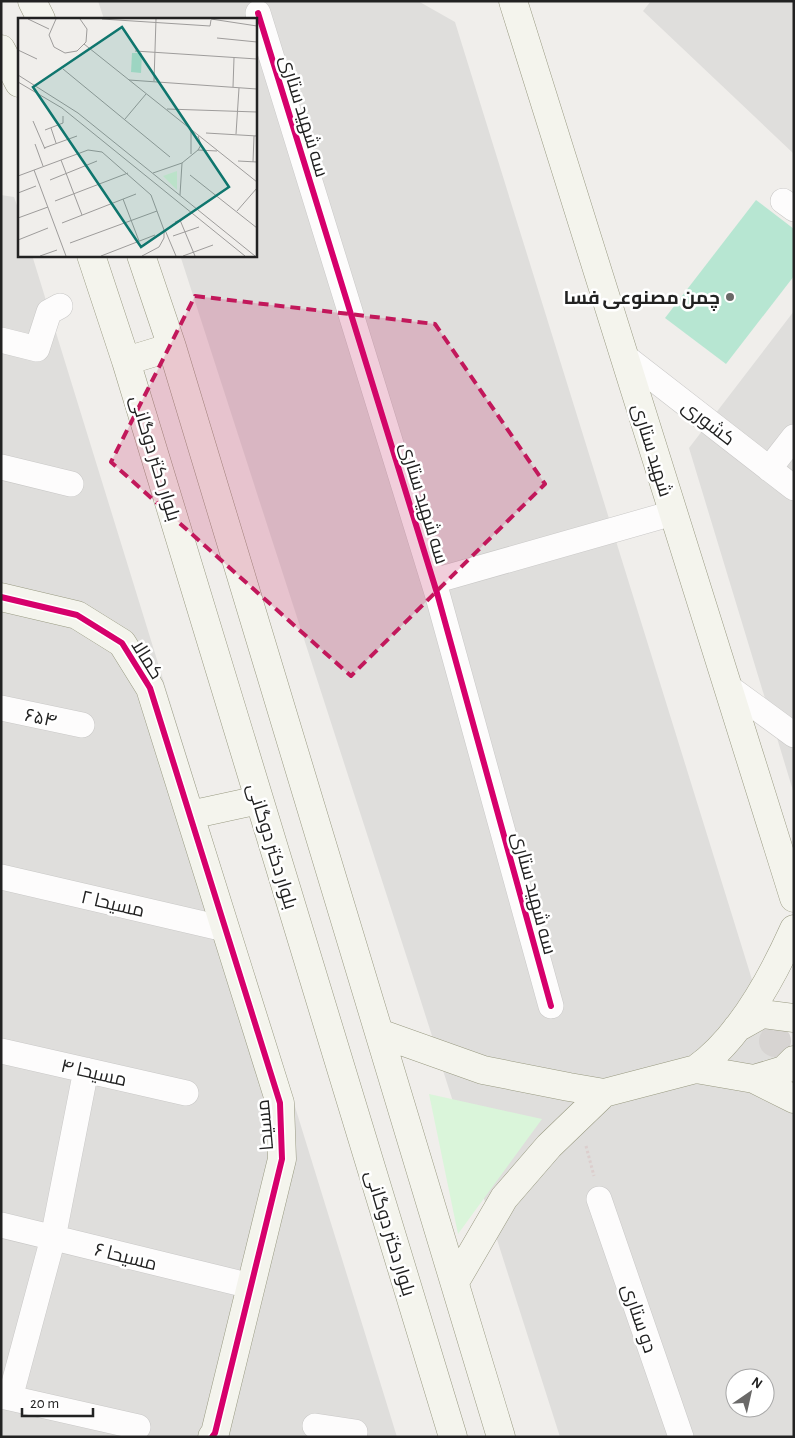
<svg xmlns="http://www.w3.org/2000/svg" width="795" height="1438" viewBox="0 0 795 1438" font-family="'Alegreya Sans',Cairo,sans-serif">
<rect width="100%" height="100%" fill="#f0eeeb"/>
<!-- residential -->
<path fill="#dfdedc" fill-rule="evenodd" d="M98,1h320l37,21 339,1093v322h-234l-142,-445 -238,-737h75v-236h-151zM735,1378h30v30h-30z
M651,1h143v153l-151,-143z
M1,195l13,2 5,14v44h13l365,1182h-396z
M794,311v483l-105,-346z"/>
<!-- park -->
<path fill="#daf5da" d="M429,1094l113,25 -84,115z"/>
<!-- pitch -->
<path fill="#b7e6d2" d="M756,200l38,29v47l-68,88 -61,-46z"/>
<!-- building -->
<path fill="#d7d4d2" d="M759 1041a16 16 0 1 1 32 0a16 16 0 1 1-32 0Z"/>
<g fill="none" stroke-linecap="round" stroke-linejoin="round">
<defs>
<path id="street" d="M258,13l179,580 114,413
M783,201l11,8
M1,340l36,9 12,-37 11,-6
M623,355l171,133
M1,467l70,17
M769,469l25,-32
M434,581l239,-68
M727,686l67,49
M1,708l81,17
M1,877l224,52
M1,1051l185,42
M599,1199l82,238
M1,1225l250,61
M1,1396l137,31
M10,1398l43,-160 33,-168
M315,1426l40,6 -1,5"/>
<path id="secondary" d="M32,1l9,18
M513,1l281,897
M1,49l18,34
M91,255l35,106 327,1076
M141,255l31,92 329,1090
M126,361l46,-14
M1,597l76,18 45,28 28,45 130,415 2,56 -67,274 -3,4
M190,815l69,-15
M737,1028l25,-14 32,4
M379,1033l104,37 86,17 35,6 92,-24c44,-31 76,-91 98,-140
M696,1069l58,10 40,20
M754,1079l30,-9 10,-10
M455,1282l49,-84 45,-52 55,-53"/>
</defs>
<!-- street casing -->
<use href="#street" stroke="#c9c8c7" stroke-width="26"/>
<!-- secondary casing -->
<use href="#secondary" stroke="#999a82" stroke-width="29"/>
<!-- path -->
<path stroke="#dccecd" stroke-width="3" stroke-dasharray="2.5 2.5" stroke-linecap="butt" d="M586,1146l8,30"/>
<!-- street -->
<use href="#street" stroke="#fdfcfc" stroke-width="25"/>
<!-- secondary -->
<use href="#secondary" stroke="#f4f4ed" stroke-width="28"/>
<defs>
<path id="cycleway" d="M258,13l179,580 114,413
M1,597l76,18 45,28 28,45 130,415 2,56 -67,274 -3,4"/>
</defs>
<!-- cycleway casing -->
<use href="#cycleway" stroke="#fff" stroke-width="9"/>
<!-- cycleway -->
<use href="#cycleway" stroke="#d6006c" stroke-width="6"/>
</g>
<!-- marked area -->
<path fill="#c2185b" fill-opacity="0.2" stroke="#c2185b" stroke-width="4" stroke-dasharray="10 6" stroke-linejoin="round" d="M195,296l240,28 110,160 -194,192 -240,-214z"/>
<!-- markers -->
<circle fill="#6a6968" stroke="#fff" stroke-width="2" cx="730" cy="297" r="5"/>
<g text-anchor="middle" stroke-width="5" stroke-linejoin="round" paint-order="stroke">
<!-- street labels -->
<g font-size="19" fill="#222" stroke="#fff">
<text transform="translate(305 116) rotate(73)" y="7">سه شهید ستاری</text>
<text transform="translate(709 422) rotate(38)" y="7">کشوری</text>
<text transform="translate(653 450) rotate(73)" y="7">شهید ستاری</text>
<text transform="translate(156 458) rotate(73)" y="7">بلوار دکتر دوگانی</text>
<text transform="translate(425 503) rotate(73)" y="7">سه شهید ستاری</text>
<text transform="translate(148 659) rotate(58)" y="7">کمالا</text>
<text transform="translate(41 717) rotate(12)" y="7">۶۵۴</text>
<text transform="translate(273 846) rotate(73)" y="7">بلوار دکتر دوگانی</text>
<text transform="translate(535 893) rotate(75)" y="7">سه شهید ستاری</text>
<text transform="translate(113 903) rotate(13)" y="7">مسيحا ۲</text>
<text transform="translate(94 1072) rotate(13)" y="7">مسيحا ۴</text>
<text transform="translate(264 1125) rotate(-95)" y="7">مسیحا</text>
<text transform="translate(391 1233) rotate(73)" y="7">بلوار دکتر دوگانی</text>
<text transform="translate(126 1256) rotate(14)" y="7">مسيحا ۶</text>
<text transform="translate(640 1318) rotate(71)" y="7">دو ستاری</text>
</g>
<!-- poi labels -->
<g font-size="19" font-weight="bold" fill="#222" stroke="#fff" text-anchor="end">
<text x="720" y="304">چمن مصنوعی فسا</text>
</g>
</g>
<!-- overview -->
<g transform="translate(18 18)">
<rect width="239" height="239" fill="#f0eeeb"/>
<path d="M159,153v19l-14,-14z" fill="#daf5da"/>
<path d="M114,35h10l-1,20 -10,-1z" fill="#b7e6d2"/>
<path fill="none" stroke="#9e9c9b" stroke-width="1" d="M10,1l21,10M38,1l-7,16 5,12 11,6 12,-2 9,-9 1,-13 -7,-10M84,1l108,7 1,-6M193,1l46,7M199,20l40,4M66,26l173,138M0,32l19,9M117,33l122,8M45,51l107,88M0,57l60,38 177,143M111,62l128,9M136,63l2,-62M0,64l44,26 183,148M215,69l1,-29M149,91l90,3M107,101l21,-25M15,103l12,28M33,110l5,15M27,112l18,-7v-7M188,115l51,3M218,116l3,-46M180,118l3,9 -3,5M17,126l8,22M26,130l33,-12M173,136v-25M43,142l21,55M220,143l19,1M235,144l1,-26M16,152l32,86M135,155l29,-10 16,-13 19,1M172,157l67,53M0,158l70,-26 14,2 49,43 13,35v8l-5,9 -17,9M32,162l47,-19M0,175l18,-7M162,177l2,-32M105,181l16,42M37,183l73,-28M219,193l20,-23M0,200l30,-11M157,204l5,-2 15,36M44,205l74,-29M147,212l11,26M155,218l26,-9M0,222l30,-12M52,225l87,-32M22,238l17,-6M83,238l54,-21M165,238l30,-11"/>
<path fill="#0f766e" fill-opacity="0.15" stroke="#0f766e" stroke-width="2.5" d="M104,9l107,160 -88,60 -108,-160z"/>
<rect width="239" height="239" fill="none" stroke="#222" stroke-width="2.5"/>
</g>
<!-- border -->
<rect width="795" height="1438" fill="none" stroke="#222222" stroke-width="5"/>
<!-- north arrow -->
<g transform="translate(750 1393) rotate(34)"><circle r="24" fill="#ffffff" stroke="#a7a7a7"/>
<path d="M0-4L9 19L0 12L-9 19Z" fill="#6a6968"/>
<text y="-8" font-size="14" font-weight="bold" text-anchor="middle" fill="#222222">N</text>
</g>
<!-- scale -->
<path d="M22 1408v8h71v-8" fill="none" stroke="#222222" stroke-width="2.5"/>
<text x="30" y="1408" font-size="15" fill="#222222" stroke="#ffffff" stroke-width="4" paint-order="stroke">20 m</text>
</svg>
